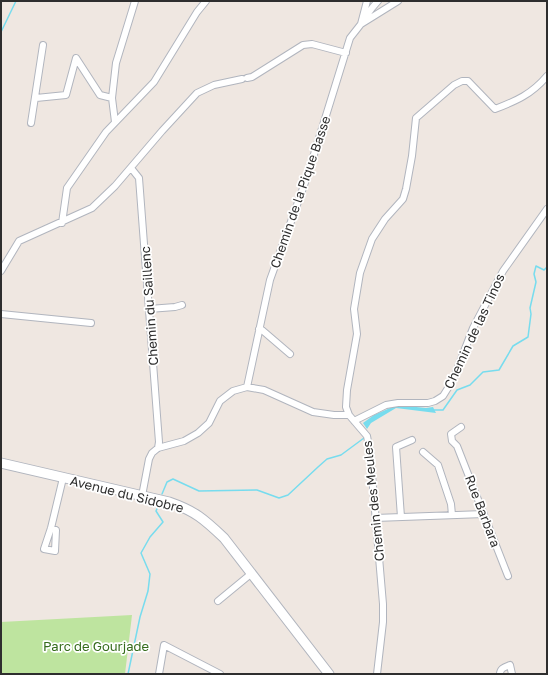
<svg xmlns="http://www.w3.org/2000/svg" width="548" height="675" viewBox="0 0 548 675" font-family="'Golos Text',sans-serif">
<rect width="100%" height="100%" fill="#efe7e1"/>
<!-- green -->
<path fill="#bee49f" d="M132,615l-7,59h-124v-52z"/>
<!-- water -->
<path fill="#77dcee" d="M397,405l29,3 7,-1 3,6 -40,-5 -25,15 -4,6 -4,-6 11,-8z"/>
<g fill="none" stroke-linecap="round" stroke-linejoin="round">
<!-- stream -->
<path stroke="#77dcee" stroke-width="1.5" d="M1,32l15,-31
M433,410h10l14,-20 13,-5 13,-13 16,-2 14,-24 15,-9 3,-23 -1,-6 6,-26 -2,-8 2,-8 8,4 3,-3
M162,494l5,-12 6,-3 26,12 58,-1 22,8 9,-3 30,-28 9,-8 14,-4 23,-17
M128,674l12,-57 8,-26 2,-17 -9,-21 9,-16 13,-15 -7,-11 3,-7"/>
<defs>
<path id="street" d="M364,19l8,-11 6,-7
M361,24l37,-23
M247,78l5,-1 51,-32 9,-1 34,9
M36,98l30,-3 10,-37 24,37 12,3
M115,122l-3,-24 4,-35 19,-62
M31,123l12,-78
M131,168l8,10 20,264 -1,6
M62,223l5,-35 39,-56 48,-50 43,-70 9,-11
M1,271l18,-30 73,-33 23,-22 47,-55 35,-38 17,-8 28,-6
M149,309l26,-2 7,-2
M1,314l90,9
M259,329l3,1 28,24
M247,387l23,-107 37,-103 43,-139 11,-14 6,-23
M349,415l-3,-8 1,-17 10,-56 -3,-25 6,-36 12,-34 13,-20 18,-20 3,-10 6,-33 4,-38 38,-33 8,-4h6l27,28c21,-8 37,-15 52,-33
M354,421l32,-16 12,-2h30l7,-2 8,-5 10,-16 20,-52 30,-57 44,-62
M461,427l-10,7 1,7 5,5 51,130
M423,452l15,13 13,39 1,11
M142,496l7,-37 3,-6 6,-5 26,-7 14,-8 11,-10 11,-22 13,-10 14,-4 17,3 49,22 21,3h15l18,21 3,16 13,152v18l-6,52
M401,517l-5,-70 16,-7
M375,518l109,-4
M51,528l5,2 -1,21 -11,-2 7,-21 12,-50
M218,601l34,-28
M159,674l5,-29 56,29
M500,674c0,-6 5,-7 10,-9l2,9"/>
<path id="secondary" d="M1,463l168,39c26,9 35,17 55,36l105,136"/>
</defs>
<!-- street casing -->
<use href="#street" stroke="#b1b5be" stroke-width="8"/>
<!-- secondary casing -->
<use href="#secondary" stroke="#b1b5be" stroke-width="11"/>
<!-- street -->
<use href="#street" stroke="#fff" stroke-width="6"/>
<!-- secondary -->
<use href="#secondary" stroke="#fff" stroke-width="9"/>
</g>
<g text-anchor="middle" stroke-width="3.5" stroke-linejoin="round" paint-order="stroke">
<!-- street labels -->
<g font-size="13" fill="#2e2e2e" stroke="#fff">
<text transform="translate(300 192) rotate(-71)" y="5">Chemin de la Pique Basse</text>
<text transform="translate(149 306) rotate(-94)" y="5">Chemin du Saillenc</text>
<text transform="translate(474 331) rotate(-65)" y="5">Chemin de las Tinos</text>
<text transform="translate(127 494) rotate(14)" y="5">Avenue du Sidobre</text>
<text transform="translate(373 501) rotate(-96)" y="5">Chemin des Meules</text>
<text transform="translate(483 511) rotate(69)" y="5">Rue Barbara</text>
</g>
<!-- park labels -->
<g font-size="13" fill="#366c1c" stroke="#fff">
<text x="96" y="651">Parc de Gourjade</text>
</g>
</g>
<!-- border -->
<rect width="548" height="675" fill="none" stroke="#2e2e2e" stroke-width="4"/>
</svg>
